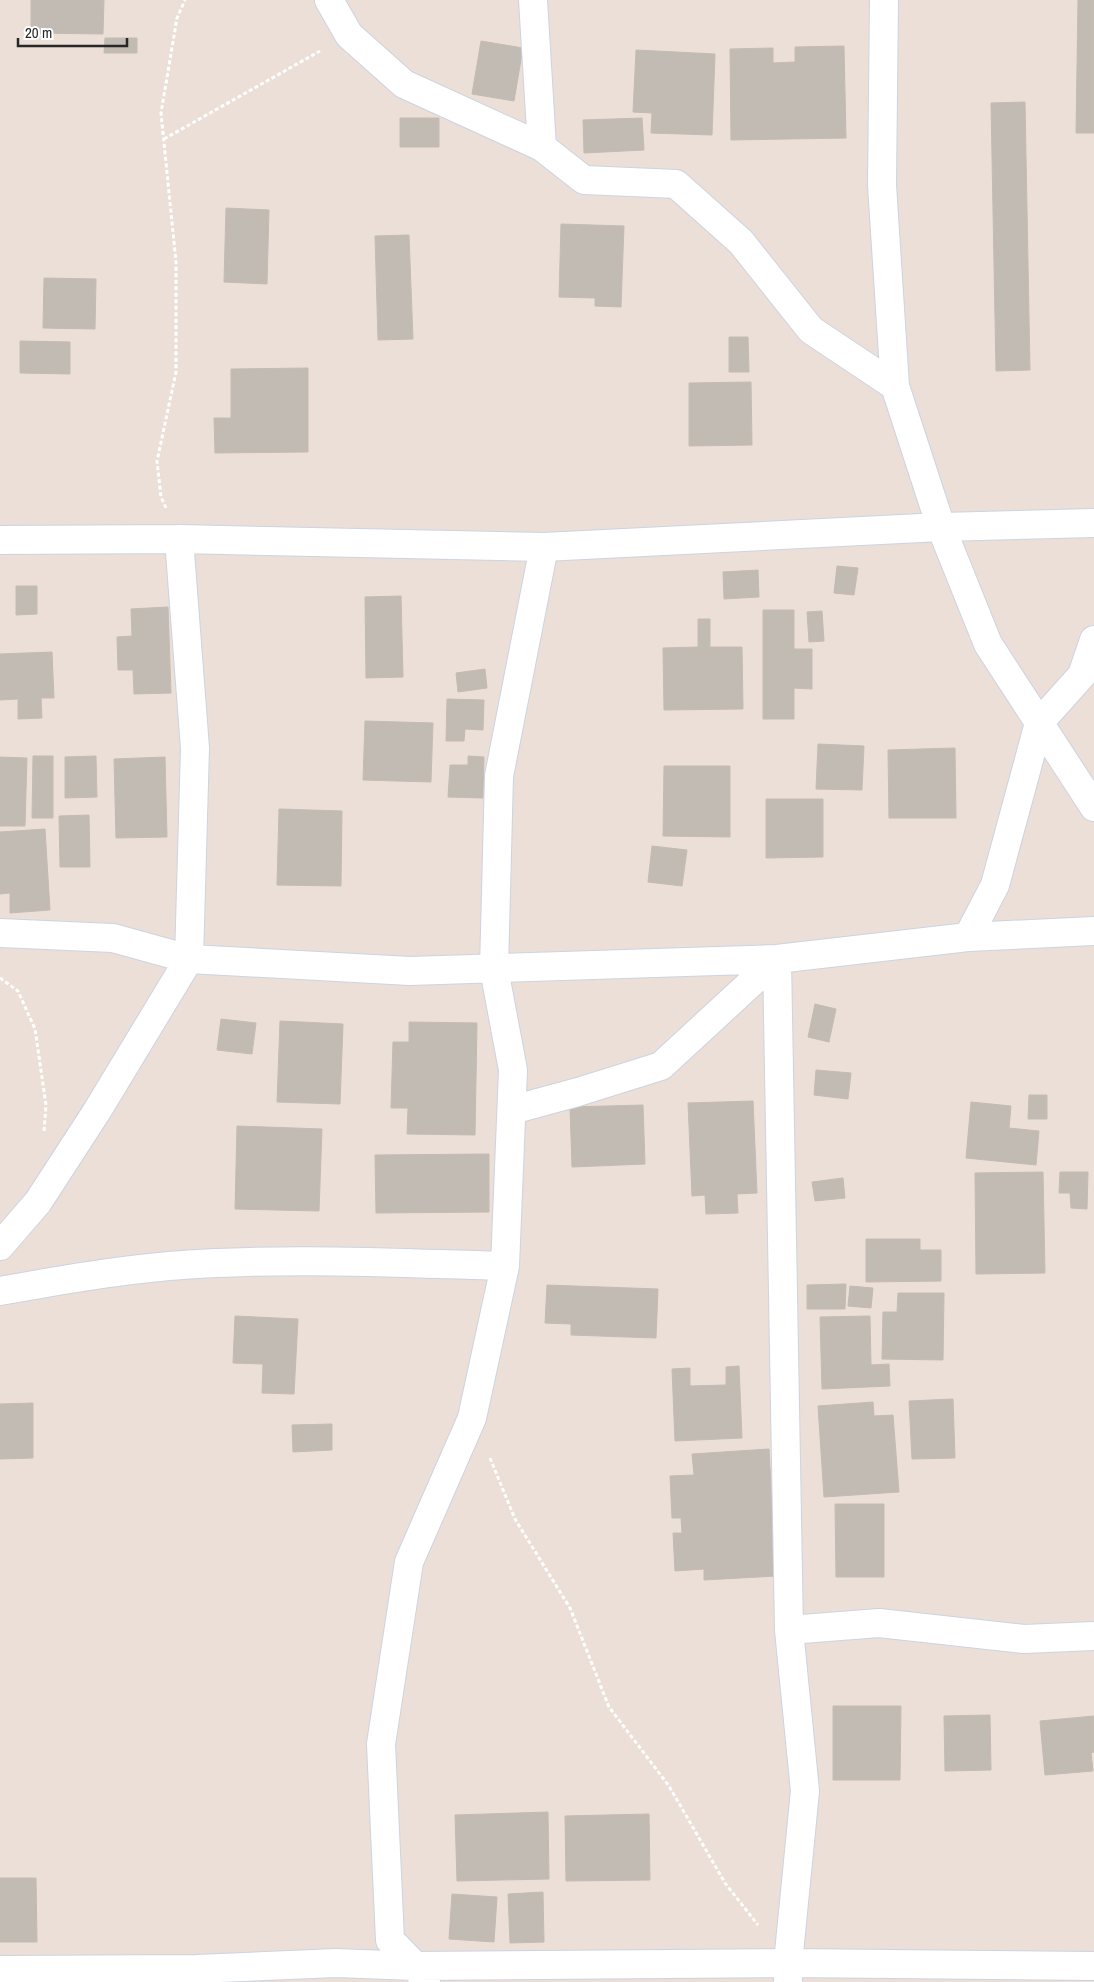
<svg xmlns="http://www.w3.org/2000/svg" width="1094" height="1982" viewBox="0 0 1094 1982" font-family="'Archivo Narrow',sans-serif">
<rect width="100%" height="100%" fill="#ebdfd7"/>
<!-- building -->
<path fill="#c2bbb3" stroke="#c6bbb1" d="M31,0h73l-1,34 -72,-1z
M1078,0h16v133h-18z
M105,38h32v15h-33z
M481,41l42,7 -9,53 -42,-7z
M844,46l2,92 -115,2 -1,-91 43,-1v15l22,-1v-15z
M636,50l79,4 -3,81 -61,-2 1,-20 -19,-1z
M1025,102l5,268 -34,1 -5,-268z
M400,118h39v29h-39z
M642,118l2,32 -60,3 -1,-33z
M226,208l43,2 -2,74 -43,-2z
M561,224l63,2 -3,81 -26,-1v-8l-36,-1z
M409,235l4,104 -35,1 -3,-104z
M44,278l52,1 -1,50 -52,-1z
M729,337h19l1,35h-20z
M20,341l50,1v32l-50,-1z
M308,368v84l-93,1 -1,-35h17v-49z
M751,382l1,63 -63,1v-63z
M837,566l21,2 -4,27 -20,-2z
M758,570l1,27 -35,2 -1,-27z
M16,586h21v28l-21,1z
M401,596l2,81 -37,1 -1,-81z
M168,607l3,86 -37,1 -1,-24h-15l-1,-33 15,-1 -1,-27z
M763,610h31v39h18v40l-18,-1v31h-31z
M822,611l2,30 -15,1 -2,-30z
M698,619h12v28h32l1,62 -79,1 -1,-62 35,-1z
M52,652l2,46h-13l1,20 -24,1v-20l-18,1v-46z
M485,669l2,19 -29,4 -2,-19z
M447,699l37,1 -1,30 -18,-1 -1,12h-18z
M365,721l68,2 -2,59 -68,-2z
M818,744l46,2 -2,44 -46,-1z
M955,748l1,70h-67l-1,-68z
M33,756h20v62h-21z
M96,756l1,41 -32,1v-41z
M468,756l16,1 -1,41 -35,-1 2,-32h18z
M0,757l27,1 -2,68h-25z
M165,757l2,80 -51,1 -2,-79z
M664,766h66v71l-67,-1z
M766,799h57v58l-57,1z
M279,809l63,2 -1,75 -64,-1z
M89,815l1,52h-30l-1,-51z
M45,829l5,81 -40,3v-20l-10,1v-62z
M652,846l35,4 -5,36 -34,-4z
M815,1004l21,5 -7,33 -21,-5z
M221,1019l35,4 -4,31 -35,-4z
M280,1021l63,3 -3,80 -63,-2z
M409,1022l68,1 -2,112 -68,-1 1,-26h-17l2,-66h16z
M816,1070l35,3 -3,26 -34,-4z
M1029,1095h18v24h-19z
M753,1101l4,92 -20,1 1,19 -32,1 -1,-19 -13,1 -4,-93z
M971,1102l40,4 -2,22 30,3 -3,34 -70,-7z
M643,1105l2,59 -73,3 -2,-60z
M237,1126l85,3 -3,82 -84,-2z
M489,1154v58l-113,1 -1,-58z
M1043,1172l2,101 -69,1 -1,-101z
M1060,1172h28l-1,37 -16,-1 -1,-15h-11z
M843,1178l2,20 -30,3 -3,-19z
M866,1239h54v11h21v31l-75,1z
M846,1284l-1,25h-38v-24z
M547,1285l111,4 -2,49 -85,-3v-11l-26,-1z
M850,1286l23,2 -2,20 -23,-2z
M898,1293h46l-1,67 -61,-1 1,-47h14z
M235,1316l63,3 -4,75 -32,-1 1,-29 -30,-1z
M870,1316l1,49 18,-1 1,22 -68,3 -2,-72z
M739,1366l3,72 -67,3 -3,-72 18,-1v18l36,-1v-18z
M953,1399l2,59 -43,1 -3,-58z
M873,1402l1,14 19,-1 6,77 -75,5 -6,-91z
M33,1403v55l-33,1v-55z
M332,1424v26l-39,2 -1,-27z
M769,1449l7,127 -72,4v-11l-29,2 -2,-38h9l-1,-15h-9l-2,-42 24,-1 -2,-21z
M835,1504h49v73h-48z
M833,1706h68l-1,74h-67z
M990,1715l1,55 -46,1 -1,-55z
M1094,1716v36l-3,1 2,18 -48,4 -5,-54z
M548,1812l1,67 -92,2 -2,-66z
M649,1814l1,66 -84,1 -1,-65z
M0,1878h36l1,64h-37z
M543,1892l1,50 -34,1 -2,-49z
M452,1894l45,3 -3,45 -45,-3z"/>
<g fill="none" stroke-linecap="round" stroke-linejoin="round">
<defs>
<path id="minor" d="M329,0l20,35 55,49 138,63
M533,0l9,147 42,33 92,4 65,58 70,88 84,56
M884,0l-2,185 13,201 46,141 47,117 106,163
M0,540l179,-1 365,8 397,-20 153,-4
M0,933l113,5 76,21 221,12 367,-12 191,-22 126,-6
M968,937l27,-52 44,-162 43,-48 12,-35
M777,959l12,671 16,161 -17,172v18
M512,1110l66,-18 83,-26 116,-107
M0,1246l38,-44 59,-91 92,-152 6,-211 -16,-209
M0,1291c56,-10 112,-20 169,-25 111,-9 224,-3 336,0
M789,1630l90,-7 145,16 70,-3
M0,1970l196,-1 140,-6 79,3 373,-3 306,3
M426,1982l-11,-16 -25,-26 -9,-196 28,-182 63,-144 33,-152 8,-196 -19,-101 5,-193 45,-229"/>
</defs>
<!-- minor casing -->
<use href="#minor" stroke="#ccd4e1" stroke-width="30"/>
<!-- path -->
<path stroke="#fff" stroke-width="3" stroke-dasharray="4 2.5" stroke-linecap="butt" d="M164,139l156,-88
M166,508l-5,-11 -4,-36 19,-89v-110l-15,-149 16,-95 8,-18
M0,978l18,13 17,38 11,76 -2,26
M490,1458l25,61 55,89 39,99 60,79 56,97 33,42"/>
<!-- minor -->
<use href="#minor" stroke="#fff" stroke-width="28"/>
</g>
<!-- scale -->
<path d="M18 38v8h109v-8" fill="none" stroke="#272727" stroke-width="2.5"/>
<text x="25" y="38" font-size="15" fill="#272727" stroke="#ffffff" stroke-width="4" paint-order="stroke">20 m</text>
</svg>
